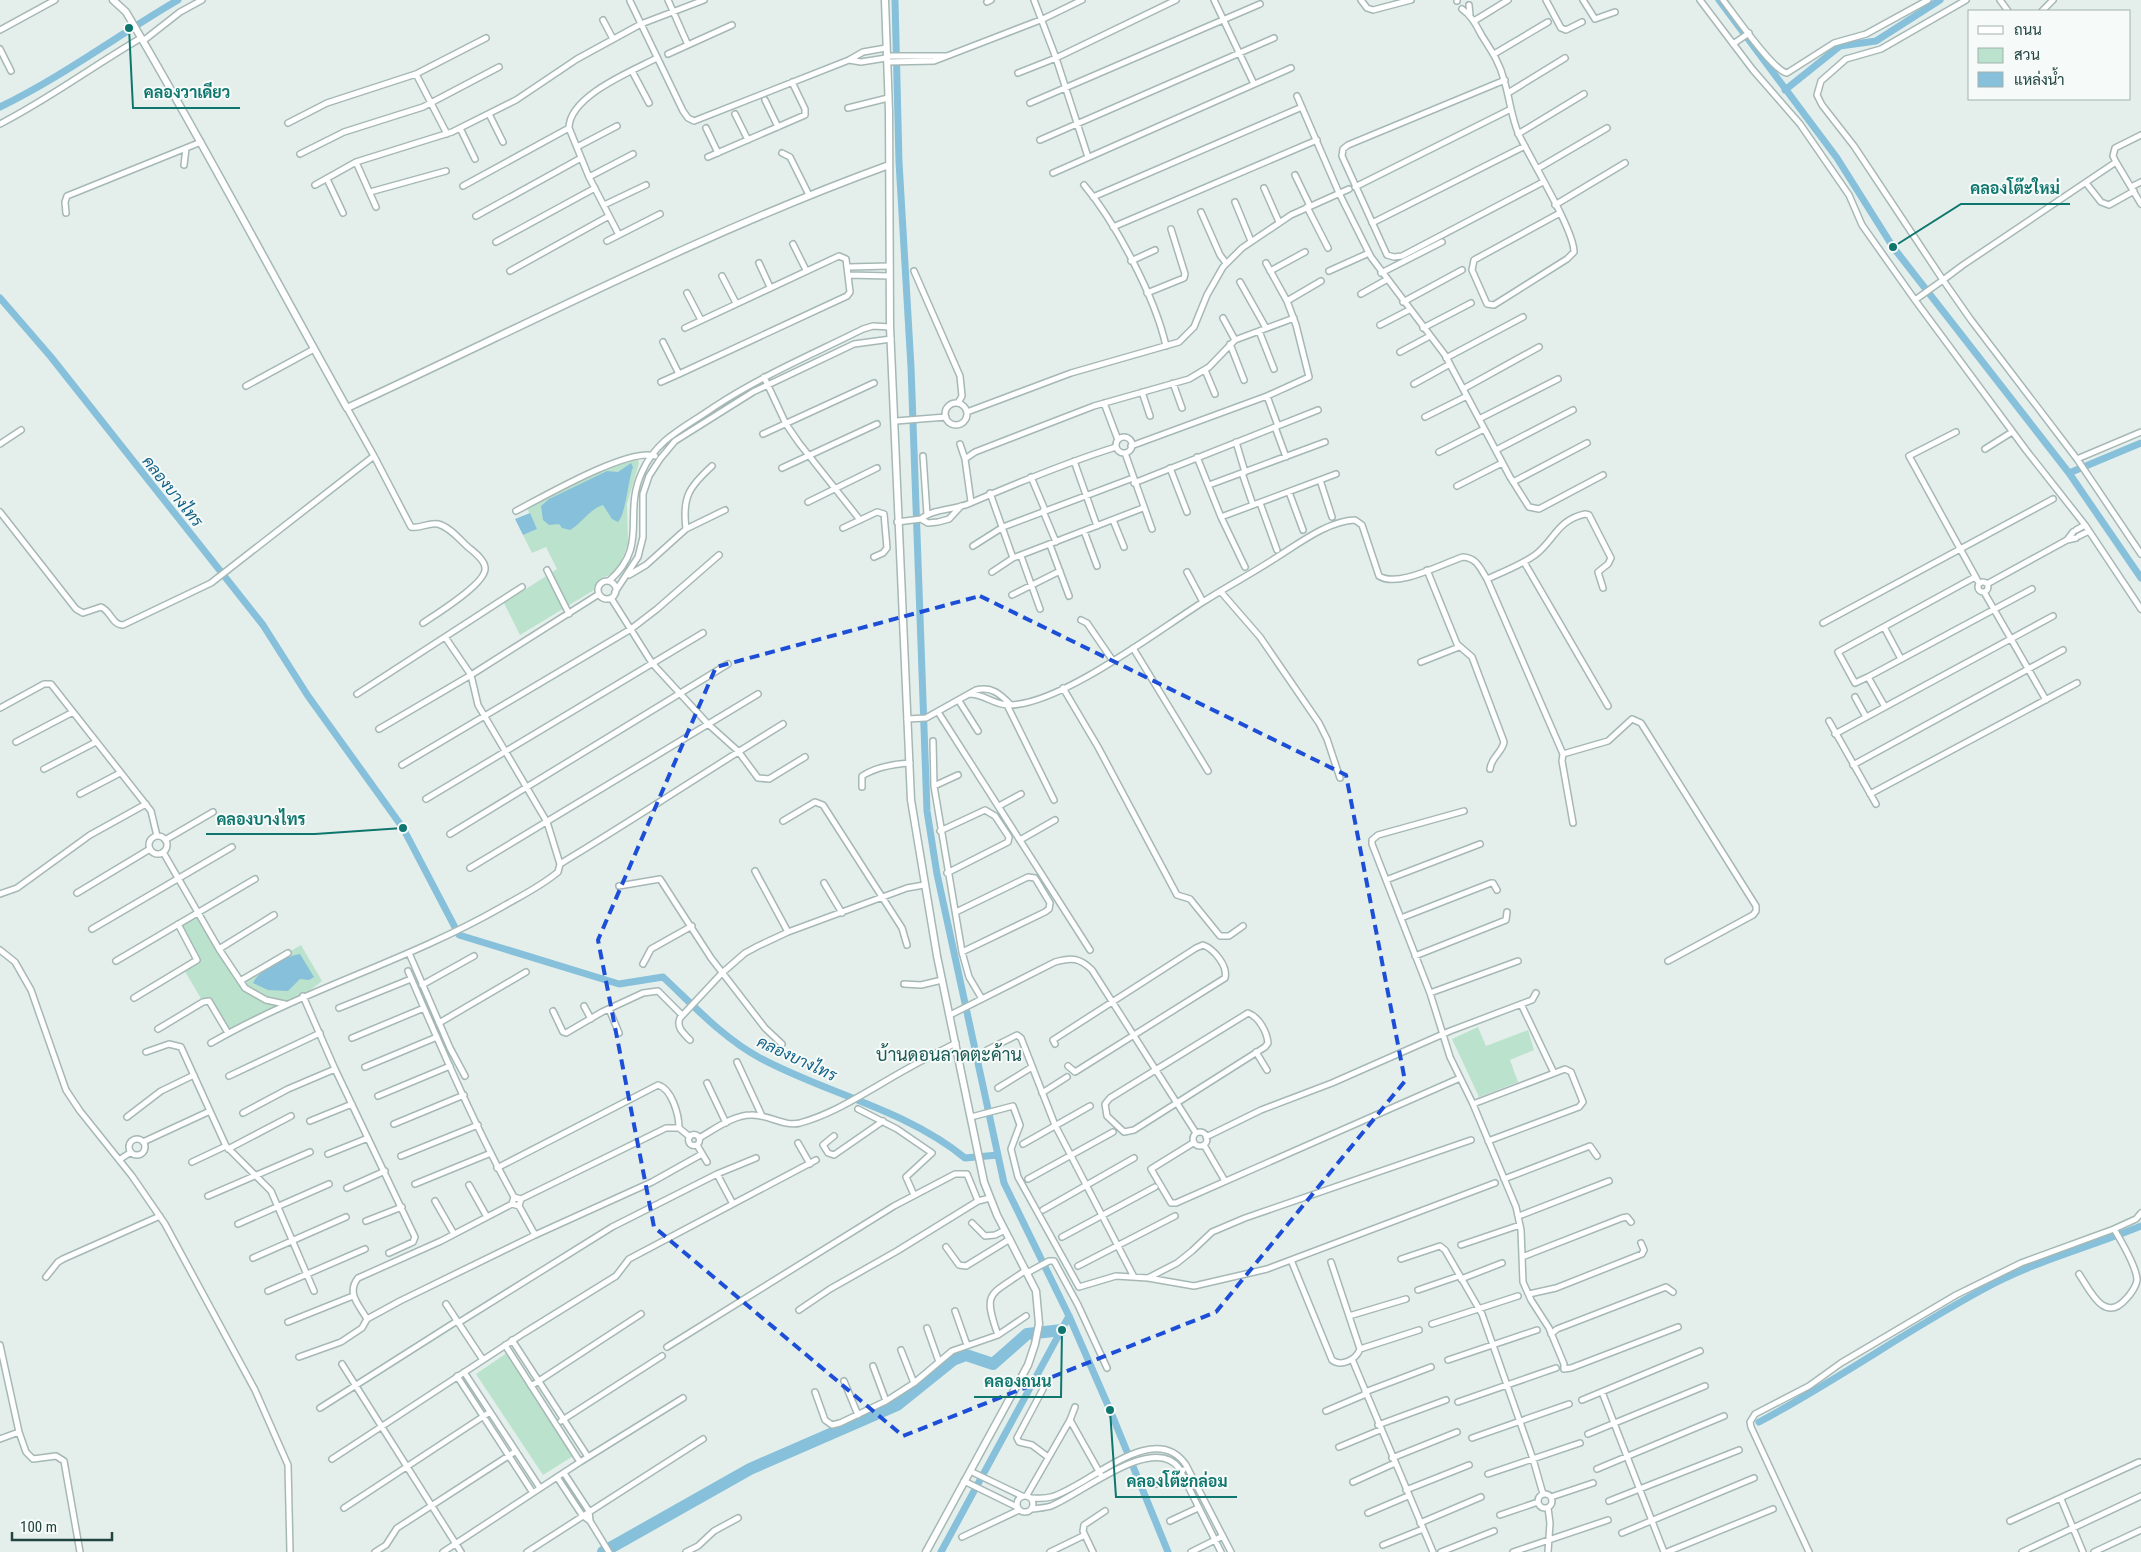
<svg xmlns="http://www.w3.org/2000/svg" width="2141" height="1552" viewBox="0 0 2141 1552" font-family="'Roboto Condensed',Sarabun,sans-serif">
<rect width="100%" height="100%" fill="#e4efec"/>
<!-- green -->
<path fill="#bbe2cc" d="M637,457l2,6 -12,41 1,40 -7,18 -9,12 -10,4 -3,9 -79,48 -16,-32 53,-34 -11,-22 -14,6 -9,-18 14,-6 -10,-21 80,-40z
M199,913l41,68 61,-36 21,36 -19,15 -75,37 -19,-34 -6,3 -20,-34 14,-9 -22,-33z
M1478,1027l8,19 42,-16 6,20 -24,10 8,22 -39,15 -27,-58z
M511,1350l67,103 -35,22 -67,-101z"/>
<!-- water -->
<path fill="#87c0da" d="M631,463l2,4c-5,13 -7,47 -15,55l-6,-3 -9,-14c-13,4 -21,18 -33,25l-8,-2 -3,-4 -10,1 -6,-5 -2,-14 8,-7 58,-28 11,1z
M530,513l7,16 -14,6 -8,-16z
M300,954l14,23 -5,3 -9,-1 -12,12 -20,-1 -15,-7c6,-13 32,-27 47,-29z"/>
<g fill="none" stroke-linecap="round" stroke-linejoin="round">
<!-- canal -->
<path stroke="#87c0da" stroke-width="7" d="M895,0l4,162 12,205 16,444 10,63 67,309 65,133 41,94 58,142
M1719,0l118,158 56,89 176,226 72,105
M1785,90l55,-44 36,-5 64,-41
M0,107c62,-30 118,-72 178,-107
M0,298l51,59 212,268 45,71 95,132 56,107 160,49 44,-7c31,29 60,61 97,81 67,36 145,51 205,100l33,-3
M2069,473l72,-30
M1759,1422c81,-43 155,-97 236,-139 47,-24 98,-37 146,-57
M941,1552l128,-236"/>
<!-- river -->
<path stroke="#87c0da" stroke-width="12" d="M603,1552l147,-83 147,-64 56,-45 13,-5 27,9 34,-30 35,-4"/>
<defs>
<path id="minor" d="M668,0l20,45
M1034,0l22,58 32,99
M1214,0l40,84
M1361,0l6,8 6,2 38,-10
M1457,0v1
M1546,0l15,28 5,2 16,-8
M1583,0l12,19 20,-7
M1700,0l53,70 47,54 49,71 13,30 53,75 111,150 59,75 56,84
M1723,0c11,14 50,71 64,73l47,-30 32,-9 62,-34
M2000,0l8,11
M630,1l53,110 5,7 6,3 155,-61 14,-8 23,-4
M987,2l4,-2
M1469,5l1,10
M1462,9c10,7 14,16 20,27 9,14 18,27 22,44 6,19 7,37 15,55 12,25 55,95 55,117l-7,7 -73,46 -7,-1 -15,-34 2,-10 86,-47
M2042,11l11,-11
M603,20l10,19
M1474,21l34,-21
M0,30l55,-30
M143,41l37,-29 22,-12
M1733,44l16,-11
M0,49l11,22
M668,54l64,-29
M1494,54l54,-32
M886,56h61l-13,5 -47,1
M947,56l96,-37 39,-19
M849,60l12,2 25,-4
M632,71l17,32
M1018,73l38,-15 120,-58
M416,74l31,60
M1505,80l-157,65 -5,4 -1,7 45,99 7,2 8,-1 141,-74
M1508,93l57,-35
M1297,96l42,97 32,64 74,98 65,122 19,30 10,2 64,-34
M765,100l13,27
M1030,103l230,-99
M848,108l40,-10
M489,114l14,28
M735,114l13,26
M288,123l39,-20 89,-29 70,-36
M0,124c49,-25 93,-58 141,-86
M460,128l15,31
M706,128l12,25
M1518,134l66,-40
M1040,140l234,-102
M577,147l40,-21
M782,153l8,4 19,38
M300,154l44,-22 79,-25 76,-40
M708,157l97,-42v-6l-13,-27
M356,162l20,45
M2116,162l-3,-6 2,-8 26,-13
M184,165l2,-17
M1537,169l70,-41
M1053,173l238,-105
M1295,175l15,31
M589,177l44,-23
M327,179l16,34
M2086,183l15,19 8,3 25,-14
M315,185l41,-23 96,-30 64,-32 61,-41 64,-35 63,-24
M1084,185c32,38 71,112 82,161
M463,186l106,-58
M1355,187l154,-77
M2131,187l10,-5
M1264,188l15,34
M370,192l76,-21
M1093,197l209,-90
M1235,202l16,39
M2141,204l-25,-42 -153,103 -20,15 28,40 106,139 64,95
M604,205l42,-20
M1555,205l70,-42
M1307,207l21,41
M1201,212l19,43 6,8
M66,213l-1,-11 2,-6 134,-54
M476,216l105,-58
M1372,223l153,-77
M1113,227l204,-87
M619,235l-30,-58 -20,-49c0,-32 63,-57 88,-70
M607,241l53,-27
M496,242l99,-54
M793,244l13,26
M1131,261l24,-11
M759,263l11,24
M848,267l42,-1
M510,271l99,-55
M914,271l46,105 2,20 -4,7
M1270,271l35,-19
M1329,271l40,-18
M1381,273l61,-31
M849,275l41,1
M722,276l14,27
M1240,282l26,46
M687,293l14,27
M1147,293l37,-15 1,-4 -14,-45
M1361,294l25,-14
M1915,300l28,-20 -89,-134 -32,-41 -5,-10 4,-14 25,-22 35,-10 85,-49
M1287,301l34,-20
M1403,302l59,-32
M1223,318l12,22
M1380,325l29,-15
M1423,328l48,-25
M1259,331l15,38
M663,342l16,32 168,-78 3,-4 -4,-33 -7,-3 -154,72
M1230,344l14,36
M1400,352l30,-16
M1446,358l77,-41
M1205,370l10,24
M764,377l22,47 13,19 61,77
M661,382l18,-8
M1173,383l9,25
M1414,384l36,-20
M246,386l68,-37
M1463,389l76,-42
M1142,392l8,24
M1267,396l11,30
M1104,403l14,37
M945 414a11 11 0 1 1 22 0a11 11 0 1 1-22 0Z
M967,412l104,-39 108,-31 15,-15 13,-32 16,-28 19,-19 49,-33 58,-26
M1425,417l42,-21
M1479,419l79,-40
M896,421l50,-4
M1275,427l11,30
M1956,432l-47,24 70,127
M763,434l111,-51
M1116 445a8 8 0 1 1 16 0a8 8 0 1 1-16 0Z
M1236,442l9,30
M0,444l21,-14
M960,444l5,15
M1131,446l136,-50 42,-19 -13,-52 -9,-24 -21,-38
M1985,449l27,-17
M1496,450l77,-40
M1439,452l45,-23
M1125,453l27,76
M374,456l37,71c9,2 18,-5 27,-3 12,3 22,16 30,23 6,5 17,13 17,21 2,15 -50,47 -62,55
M923,456l4,58
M1197,457l24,60 24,50
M2077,459l64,-27
M1074,461l23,65
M782,468l95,-44
M1170,468l17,44
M1242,473l11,32
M1031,477l14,33
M1320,480l12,37
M1513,482l74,-39
M1134,483l184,-73
M1209,485l116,-43
M1457,486l45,-23
M1289,492l14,38
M990,493l23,65
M808,502l69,-34
M971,502l-6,-43 10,-7 119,-46 95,-27 20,-12 26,-27 59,-22
M1260,503l17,47
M516,511c27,-14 113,-64 139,-55
M1043,511l13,31
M0,512l76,97 7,4 18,-6c10,4 11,18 22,18l88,-42 163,-127 -27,-48
M1221,517l115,-43
M921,519c11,-10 32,-9 47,-15 49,-21 97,-41 148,-57
M1113,520l11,27
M897,522l24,-3 7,4 10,-1 11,-3 12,-13
M843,528l34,-16 7,2 3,34 -4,5 -9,4
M686,529c-4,-32 3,-42 26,-63
M2076,530l9,-5
M1084,531l13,35
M2079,536l10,-5
M2067,540l6,-8
M1050,545l19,51
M973,546l30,-19 130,-49
M1021,556l19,53
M1524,562l84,144
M547,570l22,44
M1427,570l30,74 15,13 32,85c-2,11 -13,15 -14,27
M992,572l21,-14 130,-50
M1187,572l16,30
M629,575l17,-10 40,-36 39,-19
M1487,579c16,-7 34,-14 48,-24 19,-14 22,-35 50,-41l4,1 22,43 -3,6 -10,8 5,16
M598 590a9 9 0 1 1 18 0a9 9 0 1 1-18 0Z
M609,581c41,-36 13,-66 33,-109 15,-34 44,-45 72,-65 47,-31 99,-53 149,-78l10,-3 17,1
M1978 587a5 5 0 1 1 10 0a5 5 0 1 1-10 0Z
M1987,584l80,-44 9,-2
M615,592l23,-35 5,-20v-43l6,-18 11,-17 15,-18 78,-49 101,-48 37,-5
M1221,592l39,45 59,86 8,16 13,39
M1984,592l62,108
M1012,595l48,-24
M611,598l41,65 56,61 30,27 20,27 11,1 36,-22
M1081,620l6,3 26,38
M1823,623l230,-124
M1884,627l17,32
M1133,648l75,123
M1421,662l38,-15
M1868,677l-13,6 -17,-31 137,-75
M1063,688l35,59 79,148 13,4 30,37h9l14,-10
M357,694l165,-107
M969,694c16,0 26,12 41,11
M1855,697l11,20
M959,701l19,30
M1007,705l47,95
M1885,707l-17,-30 164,-88
M0,708l44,-24h7l100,127 6,25
M938,712l152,238
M907,719l19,-1 50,-28c16,-4 24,4 35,15 52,-2 146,-74 192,-103 23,-15 48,-28 71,-43 23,-14 53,-38 81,-39l7,5 17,51c19,12 62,-12 84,-19 14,1 17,11 24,22l76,175 45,-13 24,-22 9,4 115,183v5l-3,4 -85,46
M1829,721l47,83
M379,729l92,-54 128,-81
M1835,734l218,-118
M933,741l1,45 28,166 7,25 13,22
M16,742l57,-30
M1563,754l-1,7 11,62
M402,765l229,-136 26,-20 62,-54
M1853,765l210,-115
M44,769l52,-27
M934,786l24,-11
M862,787v-11c14,-9 32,-12 48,-13
M80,794l40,-21
M1870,794l207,-111
M426,799l277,-166
M999,806l22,-12
M1464,811l-86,24 -6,5v4l58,149 20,64 23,47 43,103 5,23 2,52 8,18 18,28 15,36v5l7,-1 107,-41
M783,821l32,-19 8,3 79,123 5,17
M940,831l45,-21 10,6 14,21 -1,5 -61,31
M450,834l278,-170
M149 845a9 9 0 1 1 18 0a9 9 0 1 1-18 0Z
M165,840l48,-28
M1020,840l35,-20
M163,852l56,97 26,39 21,12 19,4
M560,864c75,-45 148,-94 223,-140
M470,868l288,-174
M755,871l33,61
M1386,880l94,-36
M824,883l18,30
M619,886l41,-7 51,79 54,70 17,16
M77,893l73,-44
M0,894l17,-6 73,-53 56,-31
M956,912l72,-35 7,1 15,25 -1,6 -4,3 -83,40
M1401,918l90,-35h2l4,7
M92,929l140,-82
M219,949l55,-34
M0,950l15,12 16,28 35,100 14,21 52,65 33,48 90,166 33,75 2,87
M409,953l41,95 15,28
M1415,956l91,-36 1,-8
M116,961l139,-82
M643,964l8,-15 41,-23
M408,971c33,76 66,154 106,226
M240,981l48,-28
M904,984l17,1 21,-5
M422,985l52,-29
M1430,993l88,-32
M303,996l32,73 80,168 -2,5 -24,11
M134,998l63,-38 -19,-36
M1521,1004l33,69
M584,1006l7,13
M339,1008l72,-29
M609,1009l10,24
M553,1011l10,21 3,1 36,-21 41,-19 15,-2 24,24
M1248,1013c11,4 19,19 20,30l-3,4 -131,83 -10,2 -17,-16 -2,-12 5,-6z
M950,1015l105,-53c17,-5 25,-4 37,8l104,163
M439,1023l87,-51
M158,1029l45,-27 6,-1 19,32
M352,1038l72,-30
M690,1040c-7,-7 -14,-13 -10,-22l42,-45 23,-20 13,-7 30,-14 119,-44 17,-3
M211,1043c92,-53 196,-82 289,-135 19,-11 40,-21 58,-36l2,-8 -13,-42 -69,-117 -7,-30 -26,-38
M1055,1044l-2,-4 143,-92 7,-3c11,4 25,21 22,33l-150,94 -7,-6
M987,1050l30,-15 4,3 34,87 79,152
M1256,1052l11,18
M737,1062l25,54
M365,1067l72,-30
M229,1076l91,-43
M707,1083l19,40
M998,1088l34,-21
M1042,1093l25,-16
M378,1096l72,-30
M1473,1104l92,-35 6,3 12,30 -4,5 -91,34
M858,1109l39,20 35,24 -26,24 8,18
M210,1111l16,35 45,45 43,100
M243,1113l45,-24 47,-20
M127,1117l34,-26 33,-16
M971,1117l42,-11 7,19 -9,24 7,28 61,110 37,-11 32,2 46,8 73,-17 228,-86
M310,1121l42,-17
M394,1124l70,-29
M1193 1139a7 7 0 1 1 14 0a7 7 0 1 1-14 0Z
M688.5 1140a5.5 5.5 0 1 1 11 0a5.5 5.5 0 1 1-11 0Z
M834,1136l-11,9 5,8 6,2 49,-34
M1206,1137l55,-27 71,-27 118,-52 82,-31 4,-7
M699,1138c16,-9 34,-23 52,-23 17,-1 32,12 49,8 29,-8 53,-23 79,-38 25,-15 51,-29 77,-42
M129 1147a8 8 0 1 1 16 0a8 8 0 1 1-16 0Z
M143,1142l67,-31 -29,-64 -12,-3 -23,8
M798,1143l12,21
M1193,1143l-42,26 20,34h5l284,-125
M1023,1144l67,-38
M697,1145l10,17
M1204,1145l21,36
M228,1149l63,-33
M328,1154l40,-16
M401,1156l77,-31
M119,1160l12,-8
M192,1162l34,-16
M497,1168l161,-83c14,4 21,30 21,43
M717,1174l16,30
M1028,1179l85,-47
M1504,1179l86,-33 7,10
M415,1184l76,-31
M469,1185l18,32
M347,1188l38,-17
M208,1196l102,-44
M521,1199l145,-71h13l11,9
M435,1201l19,33
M519,1206l16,29
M1043,1210l91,-52
M1519,1216l90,-35
M366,1221l36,-14
M972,1223l13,13 10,-1 10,-5
M238,1224l91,-40
M1062,1237l93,-50
M1461,1245l59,-20
M946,1247l13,18 7,1 44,-27
M1522,1257l100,-39 5,-1 4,5
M253,1258l93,-41
M1401,1259l39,-13 5,4 37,64 51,145 10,35
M1291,1260l41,100c9,7 24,0 28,-11l-29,-87
M1078,1266l97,-50
M1027,1273l22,-12h5l24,44 29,63
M2079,1274c11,16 25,50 47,25 5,-5 11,-14 11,-20 -1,-12 -17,-40 -23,-50
M46,1277l12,-15 5,-3 97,-43
M1148,1278l29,-15 15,-12 20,-19 33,-14 226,-78
M1461,1279l41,-16
M1418,1290l41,-14
M268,1291l97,-42
M1529,1294l27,-6 86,-34 2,-4 -3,-7
M446,1304l37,56
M799,1310l31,-21 67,-38 81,-50 12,-3
M955,1311l12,34
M1349,1316l57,-17
M367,1319c-8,-14 -21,-26 -9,-41l83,-37 71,-37 7,2 2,-7 -7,-2 -2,7
M288,1322l65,-26
M458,1323l154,-96 105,-53 39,-16
M1432,1324l86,-28
M927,1328l12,34
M1551,1334l6,-5 109,-42 7,5
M998,1335c-16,-45 -8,-39 28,-65
M512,1340l76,117
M0,1345l19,87 -19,7
M505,1345l75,117
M667,1347l227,-141 61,-32h12l11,27
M1360,1349l59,-19
M901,1350l13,33
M299,1357l42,-15 21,-14 5,-9 33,-18 135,-66 117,-53 50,-28
M1352,1359l81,193
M1448,1360l89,-30
M342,1364l119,188
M873,1366l13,35
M464,1372l76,116
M457,1376l76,117
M844,1381l14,34
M531,1386l110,-72
M1043,1389l-26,49 2,4 13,3 16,12
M815,1392l10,28 7,5 8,-2 46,-22 28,-18 38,-32 46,-16 28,-19
M1365,1392l66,-25
M1602,1392l62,160
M1582,1400l118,-49
M1458,1402l98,-34
M320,1408l137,-87
M1326,1411l40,-17
M1070,1420l5,-13
M561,1421l101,-65
M1378,1425l68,-25
M19,1432l7,20 7,7 23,-3 8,5 16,91
M1588,1434l117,-48
M1472,1438l97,-34
M1339,1447l41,-17
M1392,1458l65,-26
M332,1459l192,-126 92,-57 13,-17 187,-99
M1597,1469l127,-53
M970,1471l52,25
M564,1473l25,38 1,10 19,31
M1488,1474l92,-31
M557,1477l25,38 8,6
M964,1481l53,26
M1353,1482l42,-19
M1157,1484l26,-14
M1406,1490l63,-25
M1538 1501a7 7 0 1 1 14 0a7 7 0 1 1-14 0Z
M1027,1495l43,-75 31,55
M1017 1504a8 8 0 1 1 16 0a8 8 0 1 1-16 0Z
M1551,1497l42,-14
M1031,1498c7,0 13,1 20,-1 37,-10 103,-79 135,-32l45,87
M2061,1499l22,53
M1609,1501l130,-51
M344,1508l146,-96
M1548,1508l2,15 -2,29
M1032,1509c6,-1 13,-1 19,-3 29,-11 102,-73 128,-38l42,84
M1368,1513l40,-17
M1500,1515l38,-13
M1170,1521l28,-13
M2010,1521l129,-59
M1420,1523l61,-26
M1622,1533l132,-55
M962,1537l57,-27
M1383,1545l40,-16
M375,1552l11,-7 11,-17 119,-77
M443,1552l137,-90 103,-64
M527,1552l176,-113
M686,1552l12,-6 16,-15 24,-13
M1050,1552l35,-17
M1093,1552l-10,-21 1,-6 21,-14
M1191,1552l32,-16
M1441,1552l53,-21
M1513,1552l95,-32
M1667,1552l106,-43
M1809,1552l-58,-125 -1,-5 5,-8 54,-28 32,-23 115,-68 65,-32 93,-34 22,-10 5,-6
M2022,1552l119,-56
M2094,1552l47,-22"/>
<path id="tertiary" d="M113,0l13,12c77,130 147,264 221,396 180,-83 355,-175 542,-243
M885,0l4,111 1,216 21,473 26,156 47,226 13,33 39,76 3,33 -4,20 -7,21 -102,187"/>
</defs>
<!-- minor casing -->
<use href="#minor" stroke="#a6b8b5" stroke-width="8"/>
<!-- tertiary casing -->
<use href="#tertiary" stroke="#a6b8b5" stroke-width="9"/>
<!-- minor -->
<use href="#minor" stroke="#fff" stroke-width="5"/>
<!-- tertiary -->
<use href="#tertiary" stroke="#fff" stroke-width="6"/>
</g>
<!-- marked area -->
<path fill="none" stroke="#1d4ed8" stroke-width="4" stroke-dasharray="10 6" stroke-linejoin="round" d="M980,596l366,179 59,306 -189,231 -313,124 -249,-209 -56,-287 118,-273z"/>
<g text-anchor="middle" stroke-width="4" stroke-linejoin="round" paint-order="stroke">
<!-- water labels -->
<g font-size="16" font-style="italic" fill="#136288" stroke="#f6fbf9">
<text transform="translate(173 491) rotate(51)" y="6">คลองบางไทร</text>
<text transform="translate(797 1058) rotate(25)" y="6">คลองบางไทร</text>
</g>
<!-- quarter labels -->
<g font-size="18" fill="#1a5953" stroke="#f6fbf9">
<text x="949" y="1061">บ้านดอนลาดตะค้าน</text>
</g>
</g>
<!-- callouts -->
<path fill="none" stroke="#0f766e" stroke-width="2" d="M129 28L133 108H240M1893 247L1961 204H2070M403 828L315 834H206M1062 1330L1061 1397H974M1110 1410L1116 1497H1237"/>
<g fill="#0f766e" stroke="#f6fbf9" stroke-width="2">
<circle cx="129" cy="28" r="5"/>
<circle cx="1893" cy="247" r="5"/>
<circle cx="403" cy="828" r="5"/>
<circle cx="1062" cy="1330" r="5"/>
<circle cx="1110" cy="1410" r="5"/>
</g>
<g font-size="16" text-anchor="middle" font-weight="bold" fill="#0f766e" stroke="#f6fbf9" stroke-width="4" stroke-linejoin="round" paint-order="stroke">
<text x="187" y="98">คลองวาเดียว</text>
<text x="2015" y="194">คลองโต๊ะใหม่</text>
<text x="261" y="825">คลองบางไทร</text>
<text x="1018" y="1387">คลองถนน</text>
<text x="1177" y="1487">คลองโต๊ะกล่อม</text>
</g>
<!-- legend -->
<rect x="1968" y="10" width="162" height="90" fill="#f6fbf9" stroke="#a1b2af"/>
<rect x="1978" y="26" width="25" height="8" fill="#ffffff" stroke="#a1b2af"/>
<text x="2014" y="35" font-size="15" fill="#214440">ถนน</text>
<rect x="1978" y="48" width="25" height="15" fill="#bbe2cc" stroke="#a1b2af"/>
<text x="2014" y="60" font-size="15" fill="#214440">สวน</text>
<rect x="1978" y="72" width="25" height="15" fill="#87c0da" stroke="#a1b2af"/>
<text x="2014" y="85" font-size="15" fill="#214440">แหล่งน้ำ</text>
<!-- scale -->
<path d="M12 1532v8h100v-8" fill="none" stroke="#214440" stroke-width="2.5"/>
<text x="20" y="1532" font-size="15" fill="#214440" stroke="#f6fbf9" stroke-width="4" paint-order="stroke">100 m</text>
</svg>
